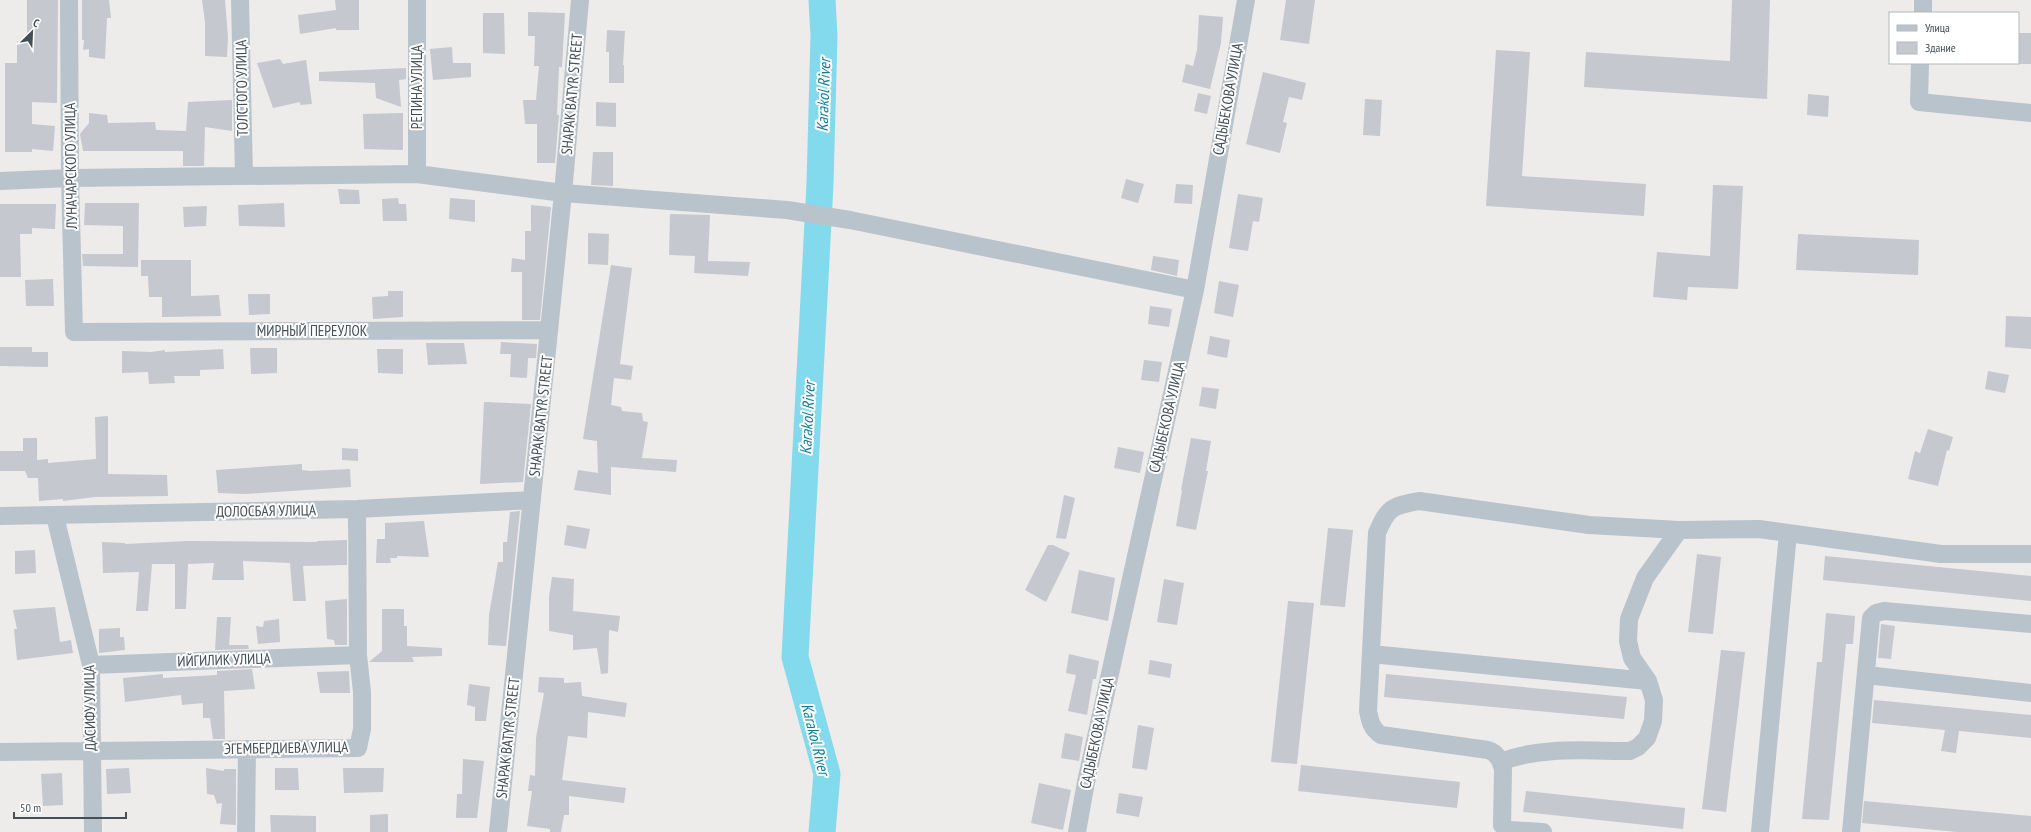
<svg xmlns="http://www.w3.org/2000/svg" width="2031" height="832" viewBox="0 0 2031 832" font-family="'PT Sans Narrow',sans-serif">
<rect width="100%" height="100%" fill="#eeebeb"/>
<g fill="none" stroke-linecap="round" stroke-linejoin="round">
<!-- river -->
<path stroke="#83daec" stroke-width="27" d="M822,832l5,-58 -32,-117 25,-473 4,-148 -2,-36"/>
</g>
<!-- building -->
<path fill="#c5c8ce" d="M27,0h31l-1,103 -25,-1v22l23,2 -2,25 -21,-2v3h-27v-89h12v-22h10z
M82,0h27l2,18h-4l-2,41 -16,-2v-8l-6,1 1,-10h-2z
M202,0h23l3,37 -1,20 -22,-1v-34z
M335,0h24v30h-23v-2l-36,6 -2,-19 38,-5z
M1286,0h29l-6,44 -29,-4z
M1732,0h38l-3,99 -183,-12 2,-35 144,9z
M528,12l37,1 -3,54h-3l-2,48h2l-4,48h-18v-39h-12l-2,-24h13l3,-34h-5l1,-30h-7z
M483,13h21l1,41 -22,-1z
M1199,15l24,2 -2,26 -11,46 -28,-7 4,-18 7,2 4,-16z
M607,30l18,1 -2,34h1v18h-15v-31h-3z
M2018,33h13v31h-13z
M452,47l1,16h18v14l-38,3 -3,-31z
M1496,50l34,2 -8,124 124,8 -2,32 -158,-10z
M280,59l3,5 23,-4 6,44 -12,1v-3l-27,6 -16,-45z
M406,68v11l-7,1 2,27 -25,-9 -1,-15 -56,-2v-9z
M1263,72l43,11 -4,17 -13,-3 -6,25 4,1 -7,30 -34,-9z
M1198,93l13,3 -4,18 -13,-3z
M1808,94l21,2 -1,21 -21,-2z
M1365,99l17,1 -2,36 -17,-1z
M232,100v31l-27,-4 -1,39h-21v-15h-100l-3,-17 9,-11v-10l18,2 1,8 47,-1 1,8 30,1 2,-29z
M596,102l20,1v24l-20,-1z
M402,113h1v37l-39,-1 -1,-35z
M593,152h20v34l-22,-1z
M1126,179l18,5 -6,19 -17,-5z
M1176,184l17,1 -1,19 -18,-1z
M1713,185l30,1 -5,103 -50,-2 -1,13 -34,-3 4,-45 53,4z
M338,189l21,1 1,14h-20z
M1238,194l25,4 -4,24 -6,-1 -5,30 -19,-3z
M398,198l1,6h7l1,17h-24l-1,-22z
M450,198l25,2v22l-26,-3z
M85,203h54l-1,64 -55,-1 -1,-12h41v-28l-39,-1z
M284,203l1,24 -46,-1 -1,-21z
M0,204h56l-1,25 -23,-1v6h-12l1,43h-21z
M531,205l20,2 -11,113h-18v-48h-11l1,-14 13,2v-29h6z
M207,206l-1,20 -22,1 -1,-20z
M670,214l40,1 -2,46 42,1 -2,14 -54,-3 1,-17 -26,-1z
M588,233l21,1 -1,31 -20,-1z
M1798,234l121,6 -1,35 -122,-5z
M1153,256l26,4 -2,16 -26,-6z
M141,260h50v36l28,-1 2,21 -59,1v-20h-13l-1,-21h-7z
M611,265l21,3 -12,96 13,2 -2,14 -17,-2 -3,27 10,2 1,4 20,2 1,8 5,1 -6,36 35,2 -1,12 -65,-5v28l-37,-5 4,-20 20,3 -1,-32 -14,-2z
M53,279l1,27h-28l-1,-26z
M1219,281l20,4 -6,32 -19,-4z
M388,291h15v26l-30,2 -1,-22 16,-1z
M248,294h22v20l-21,1z
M1150,306l22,3 -3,18 -21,-3z
M2006,316l25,1v32l-26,-2z
M1210,336l20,4 -3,18 -20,-4z
M501,342l36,2 -1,14h-8l-1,20 -17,-1 1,-23h-11z
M426,343h38l3,21 -39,1z
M0,347h32v5h16v15l-48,-1z
M250,348h27v25l-26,1z
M223,349l1,20 -24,1v6h-26l1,7 -26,1 -1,-12 -26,1v-22l29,1 14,-2v2z
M377,349h26v25l-25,-1z
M1144,360l18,2 -3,20 -18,-2z
M1988,371l21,4 -4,18 -20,-4z
M1202,387l17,2 -3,20 -17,-3z
M484,402l47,2 -8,78 -43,2z
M108,416v58l59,1 1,21 -73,1 -32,4v-2l-24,2 -1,-23h-10l-3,-7h-25v-20h23v-13h14v22l11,-1v4l48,-4 -1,-42z
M1928,429l25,8 -4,14 -2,-1 -9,36 -30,-7 7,-28 5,2z
M1191,438l20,3 -5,30h2l-12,59 -20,-4 6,-36h-1z
M1118,447l26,5 -4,21 -26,-5z
M342,448l16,1v12l-16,-1z
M302,464v6l8,1 40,-2 1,18 -105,7 -28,-1 -2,-23z
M1064,495l11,3 -9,41 -10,-1z
M520,511l-14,135 -18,-1 1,-30 9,-53h5v-20h4l3,-30z
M424,521l5,36 -32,-1v2h-7l1,5h-15l1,-24h8v-16z
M567,525l23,4 -4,20 -22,-4z
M1328,528l25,2 -8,77 -25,-2z
M347,540v25l-44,1 3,35h-13l-3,-38 -47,-2 1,19h-32l2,-17 -26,1 -2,45h-11v-45h-23l-4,47h-12l3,-39 -36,1 -1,-31 23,1v1l63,-3 129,1v-1z
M1048,545h5l17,8 -24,49 -21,-12z
M35,550l1,23 -21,1v-23z
M1697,554l24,3 -8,77 -25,-2z
M1825,556l206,20v25l-208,-21z
M1079,570l36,8 -7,43 -37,-8z
M552,577l22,2 -1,32 47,5 -2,16 -9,-2 -1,43 -7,1 -4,-26 -24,2v-15l-24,-4v-34z
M1164,579l20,4 -7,42 -20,-3z
M347,599v46h-12l-1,-5 -7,-1 -2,-38z
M1288,601l26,2 -17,161 -26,-2z
M55,607l5,35 11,-2 2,13 -56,7 -3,-31h3l-4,-19z
M382,609h22v17h3v20l35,2v8l-30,1 2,5h-45l13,-11z
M1826,613l29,3 -2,28h-7l-17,176 -27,-1 15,-157h5z
M217,617h14l-2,28h19l1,4 -34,1z
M279,619l1,23 -22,2 -2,-18 7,1 1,-6z
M1881,624l14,2 -4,33 -13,-1z
M120,628v9h4l1,13 -26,3v-24z
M1721,650l24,2 -19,160 -24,-3z
M1069,654l30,7 -3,18h-3l-6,36 -19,-4 8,-36 -10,-2z
M1150,660l22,4 -2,14 -22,-4z
M252,669l3,20 -31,2 1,48h-12l-3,-21h-7v-15l-21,2 -1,-10 -56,7 -2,-24 40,-4v4l54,-3v-4z
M349,671l1,22h-30l-3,-21z
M1386,674l241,23 -3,22 -240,-22z
M539,677l25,1v5l17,-1 1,14 45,7 -2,14 -37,-5 -1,26 -19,-2 -6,44 64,8 -2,15 -55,-7v19h-5l-3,17h-11v-3l-23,-3 5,-35h-4l2,-16 5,1 1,-38 8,-45 -6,-1z
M469,684l21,3 -4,34h-11v-14l-8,-2z
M1874,700l157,15v23l-72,-7 -3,22 -15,-2 4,-21 -73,-7z
M1138,725l16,3 -7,42 -15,-2z
M1065,733l18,4 -4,24 -18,-3z
M463,759l21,2 -7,57h-21l1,-24h5z
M1301,765l159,17 -3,26 -159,-17z
M129,768l2,25 -24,1 -1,-25z
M206,768l18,3v-2h12v56l-16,-1 2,-21 -5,1 -3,-9 -7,-1z
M275,768h23l1,22h-24z
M343,768h41l-1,24 -39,1z
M62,773l1,32 -20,1 -2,-32z
M1039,783l32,7 -8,40 -32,-7z
M1526,791l159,17 -2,21 -160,-17z
M1119,793l24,4 -4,20 -23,-4z
M1864,801l167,15v16h-74l-95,-9z
M388,814v18h-18v-17z
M270,815l46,1v16h-45z"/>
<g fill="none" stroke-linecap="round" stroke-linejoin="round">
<!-- minor -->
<path stroke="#b9c3cb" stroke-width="18" d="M69,0l1,178 4,154 475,-2
M240,0l4,176
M1923,13v-13
M1920,63l-1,39 112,11
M417,174v-174
M0,181l70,-3 347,-4 146,19 224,17 63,10 345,70
M0,516l357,-7 175,-9
M55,516l36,149 2,167
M1371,654l277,27
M91,665l267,-10
M1866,675l165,18
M0,752l358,-4 4,-19v-37l-4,-37 -1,-146
M1501,762c39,-16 87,-11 129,-11l8,-4 9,-9 6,-17 1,-21 -6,-19 -16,-23 -4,-17 1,-22 16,-41 34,-48
M246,832l1,-83
M498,832l65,-639 17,-193
M1077,832l9,-50 109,-492 51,-290
M1543,832l-34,-2 -7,-5 1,-56c-3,-10 -6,-16 -15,-19l-107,-15c-9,-6 -11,-13 -13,-24l9,-178c11,-26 15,-27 42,-32l170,24 90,5 80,-1 182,25h90
M1760,832l28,-299
M1851,832l20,-214 5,-5 8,-2 147,13"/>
</g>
<g text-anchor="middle" stroke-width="4" stroke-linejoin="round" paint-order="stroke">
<!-- street labels -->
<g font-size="15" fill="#444f58" stroke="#fff">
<text transform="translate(417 87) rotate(-90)" y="5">РЕПИНА УЛИЦА</text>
<text transform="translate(242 88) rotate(-91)" y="5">ТОЛСТОГО УЛИЦА</text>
<text transform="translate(572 94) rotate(-85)" y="5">SHAPAK BATYR STREET</text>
<text transform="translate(1228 99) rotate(-80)" y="5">САДЫБЕКОВА УЛИЦА</text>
<text transform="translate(71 166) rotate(-91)" y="5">ЛУНАЧАРСКОГО УЛИЦА</text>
<text x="312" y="336">МИРНЫЙ ПЕРЕУЛОК</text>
<text transform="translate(541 416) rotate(-84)" y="5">SHAPAK BATYR STREET</text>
<text transform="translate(1167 417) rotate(-77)" y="5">САДЫБЕКОВА УЛИЦА</text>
<text transform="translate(266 511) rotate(-1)" y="5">ДОЛОСБАЯ УЛИЦА</text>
<text transform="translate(224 660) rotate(-2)" y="5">ИЙГИЛИК УЛИЦА</text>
<text transform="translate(90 708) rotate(-91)" y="5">ДАСИФУ УЛИЦА</text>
<text transform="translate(1097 733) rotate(-78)" y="5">САДЫБЕКОВА УЛИЦА</text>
<text transform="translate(508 738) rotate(-84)" y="5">SHAPAK BATYR STREET</text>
<text transform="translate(286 748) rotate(-1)" y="5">ЭГЕМБЕРДИЕВА УЛИЦА</text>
</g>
<!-- water labels -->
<g font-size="16" font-style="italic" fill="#0c7e95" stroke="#fff">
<text transform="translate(823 95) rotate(-88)" y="6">Karakol River</text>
<text transform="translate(807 418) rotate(-87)" y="6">Karakol River</text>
<text transform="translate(816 739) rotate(76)" y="6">Karakol River</text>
</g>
</g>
<!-- legend -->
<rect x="1889" y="12" width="130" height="52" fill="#ffffff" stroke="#b4b9bc"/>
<rect x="1897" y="25" width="20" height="6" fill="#b9c3cb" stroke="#b4b9bc"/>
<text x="1925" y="32" font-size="12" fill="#444f58">Улица</text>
<rect x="1897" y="42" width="20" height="12" fill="#c5c8ce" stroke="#b4b9bc"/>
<text x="1925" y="52" font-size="12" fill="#444f58">Здание</text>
<!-- north arrow -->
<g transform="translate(32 32) rotate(24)" stroke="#ffffff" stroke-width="3" paint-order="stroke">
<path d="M0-3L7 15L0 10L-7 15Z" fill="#444f58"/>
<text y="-6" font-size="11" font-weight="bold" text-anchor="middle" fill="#444f58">С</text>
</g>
<!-- scale -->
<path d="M14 812v6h112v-6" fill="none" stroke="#444f58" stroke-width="2"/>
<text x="20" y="812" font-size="12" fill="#444f58" stroke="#ffffff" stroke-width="3" paint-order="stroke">50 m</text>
</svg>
